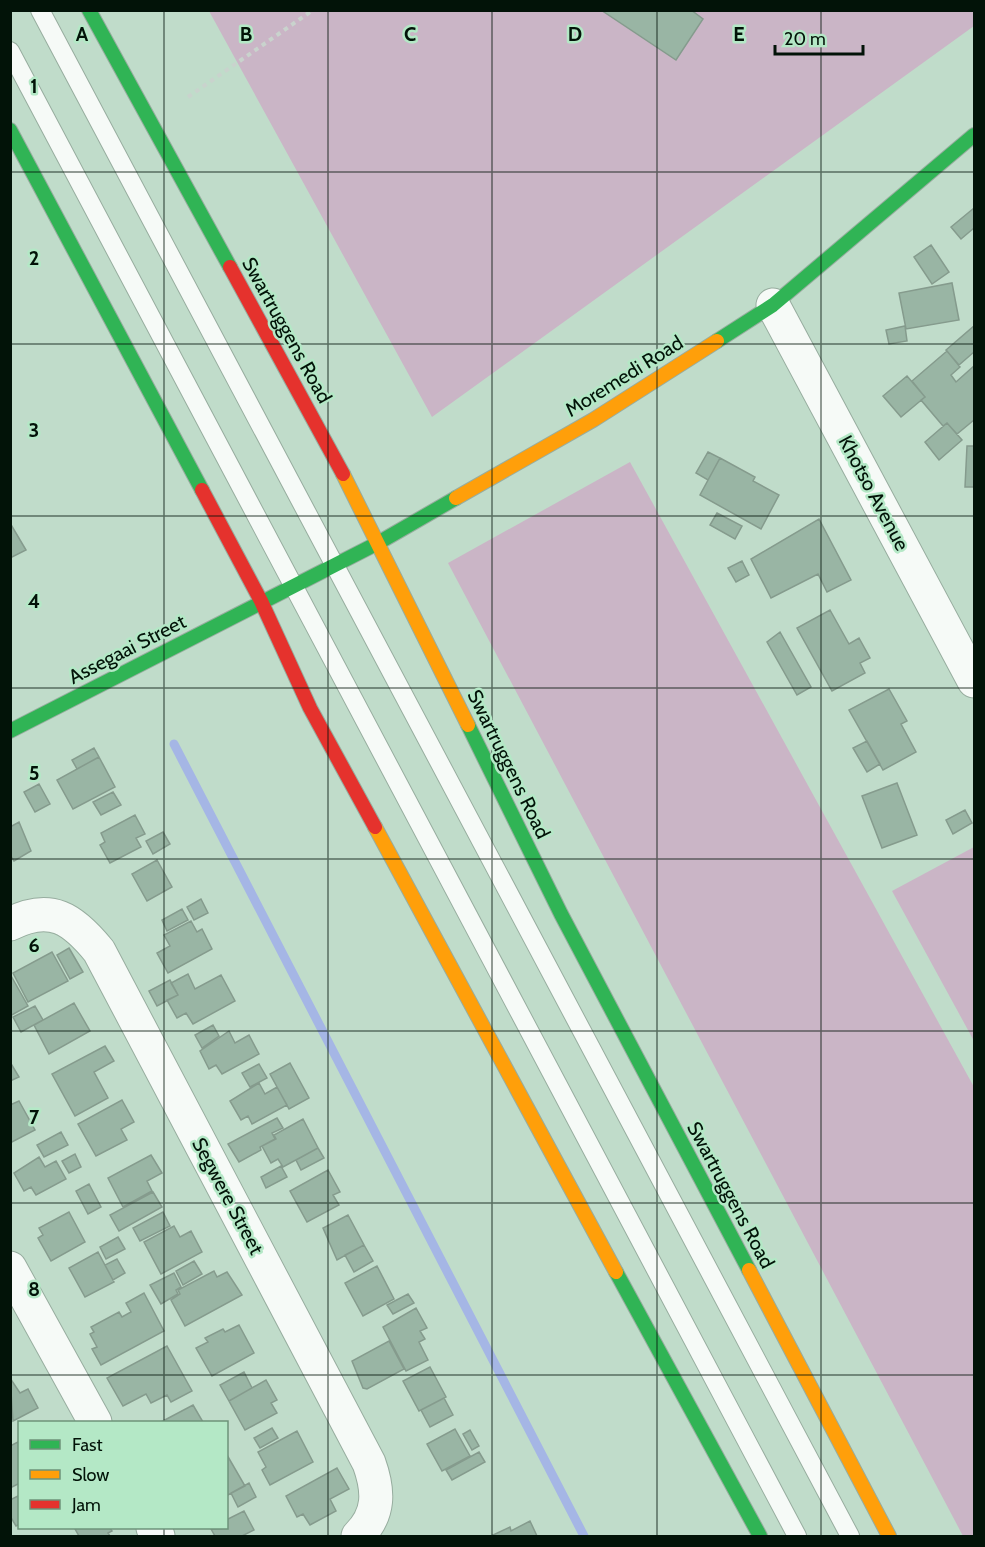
<svg xmlns="http://www.w3.org/2000/svg" width="985" height="1547" viewBox="0 0 985 1547" font-family="Cabin,sans-serif">
<rect width="100%" height="100%" fill="#c0dcca"/>
<!-- green -->
<path fill="#cab5c6" d="M974,10v16l-542,391 -223,-406z
M630,462l344,625v449h-11l-515,-973z
M974,847v194l-82,-150z"/>
<g fill="none" stroke-linecap="round" stroke-linejoin="round">
<!-- stream -->
<path stroke="#a5b6e5" stroke-width="9" d="M174,744l410,792"/>
</g>
<!-- building -->
<path fill="#99b5a4" stroke="#859b8d" stroke-width="1.5" d="M601,10h90l12,9 -27,41z
M974,208v20l-13,11 -10,-12z
M931,245l18,27 -17,12 -18,-27z
M952,283l7,37 -53,9 -7,-36z
M905,326l2,15 -18,3 -3,-14z
M974,326v26l-15,13 -13,-15z
M947,351l13,16 -9,8 5,7 18,-16v54l-17,14 -10,-11 -4,3 -22,-26 4,-3 -13,-16z
M907,376l18,21 -24,20 -18,-21z
M947,423l15,17 -23,20 -14,-18z
M967,446h7v41h-9z
M708,452l12,6 -12,22 -12,-7z
M720,458l35,19 -2,4 26,14 -18,34 -61,-34z
M717,513l25,13 -7,13 -25,-14z
M819,519l32,61 -24,12 -9,-18 -47,24 -20,-39z
M10,523l16,27 -16,8z
M742,561l7,14 -13,7 -8,-14z
M830,610l19,34 10,-6 11,20 -10,5 5,10 -33,18 -35,-63z
M780,632l31,55 -14,8 -30,-53z
M889,689l18,32 -6,3 15,28 -33,18 -34,-60z
M867,741l13,23 -13,8 -14,-24z
M94,748l5,9 -22,12 -5,-9z
M99,757l16,30 -42,22 -16,-29z
M897,783l20,52 -35,13 -20,-52z
M39,784l11,20 -15,8 -11,-20z
M113,792l8,13 -20,10 -8,-13z
M965,810l7,13 -19,11 -7,-14z
M135,815l10,19 -9,4 5,9 -31,16 -10,-18 5,-3 -4,-9z
M19,822l12,29 -17,10 -4,-6v-28z
M163,832l7,12 -17,10 -7,-13z
M157,860l15,27 -25,14 -15,-27z
M201,899l7,14 -14,7 -7,-13z
M182,909l6,11 -21,11 -5,-11z
M191,921l6,11 5,-3 10,20 -44,24 -11,-20 13,-7 -6,-11z
M69,948l14,24 -13,7 -13,-24z
M52,952l16,29 -40,21 -15,-29z
M10,974l18,32 -18,10z
M188,974l7,15 26,-14 14,26 -42,23 -7,-11 -9,5 -10,-18 11,-5 -7,-12z
M170,980l8,15 -21,11 -8,-15z
M74,1003l16,28 -41,23 -15,-29z
M35,1006l8,14 -22,12 -8,-15z
M213,1025l6,11 -17,12 -7,-13z
M229,1031l6,12 14,-8 10,19 -37,20 -6,-9 -7,4 -9,-18z
M105,1046l9,15 -20,11 14,26 -33,18 -23,-42z
M10,1062l9,15 -9,4z
M290,1063l19,35 -20,11 -19,-35z
M259,1064l8,14 -17,9 -8,-14z
M259,1083l6,11 12,-7 10,18 -35,19 -4,-8 -7,4 -11,-19z
M122,1100l12,22 -13,7 6,11 -31,16 -18,-32z
M19,1101l16,29 -25,13v-38z
M277,1118l6,10 -11,5 3,6 -15,8 1,3 -22,12 -11,-18z
M303,1119l15,29 -35,19 -5,-8 -7,4 -9,-17 14,-7 -2,-4z
M61,1132l7,13 -24,12 -7,-12z
M318,1148l6,10 -23,12 -5,-10z
M75,1154l6,13 -12,6 -7,-12z
M151,1155l11,18 -15,8 5,10 -29,16 -15,-29z
M39,1157l6,10 11,-6 10,18 -30,16 -5,-8 -7,4 -10,-18z
M281,1166l6,11 -21,11 -5,-11z
M328,1170l12,22 -7,3 6,10 -32,17 -17,-31z
M89,1184l12,23 -13,7 -12,-23z
M153,1192l9,15 -43,24 -9,-16z
M69,1212l16,30 -34,19 -13,-23 5,-3 -4,-7z
M163,1212l7,14 -30,15 -7,-13z
M348,1215l16,30 -27,15 -14,-32z
M174,1226l6,11 11,-6 11,21 -41,22 -17,-32z
M118,1237l7,12 -19,10 -6,-12z
M364,1245l9,16 -19,11 -9,-17z
M98,1252l16,30 -29,15 -16,-29z
M117,1259l8,14 -12,7 -8,-15z
M194,1261l8,13 -19,11 -7,-14z
M377,1266l17,33 -31,17 -18,-33z
M214,1271l3,6 10,-5 15,23 -57,31 -14,-26 9,-6 -2,-4z
M174,1273l7,14 -5,3 2,4 -17,10 -11,-19z
M144,1293l20,38 -63,34 -9,-16 5,-2 -7,-13 4,-2 -3,-5 28,-15 3,5 9,-5 -5,-9z
M408,1294l6,9 -21,11 -6,-9z
M416,1308l11,20 -7,3 5,8 -6,3 9,18 -22,11 -23,-44z
M239,1325l15,28 -42,23 -16,-28 12,-6 -3,-4 18,-9 2,3z
M389,1341l15,28 -37,20 -4,-1 -11,-27z
M167,1346l25,45 -21,11 -4,-7 -16,8 -5,-9 -23,12 -16,-28z
M430,1367l16,30 -27,14 -16,-30z
M244,1372l8,16 -23,13 -9,-16z
M10,1378l10,15 8,-4 10,19 -25,13z
M266,1380l11,20 -6,3 6,10 -32,17 -16,-29z
M444,1398l9,17 -23,12 -9,-17z
M193,1405l10,17h-42z
M272,1428l6,10 -18,10 -6,-10z
M455,1429l15,27 -28,15 -15,-27z
M470,1430l9,16 -7,4 -9,-16z
M297,1431l16,31 -43,23 -8,-15 4,-3 -8,-15z
M20,1441v42l-10,5v-42z
M479,1452l6,10 -33,18 -6,-10z
M227,1455l18,31 -19,10v-41z
M337,1468l12,21 -19,10 6,12 -26,14 -7,-11 -6,3 -11,-21z
M249,1483l7,14 -18,10 -7,-14z
M20,1495v29l-4,2 -6,-10v-16z
M244,1511l10,19 -12,6h-27l-4,-7 15,-1v-8z
M530,1521l7,15h-46l19,-9 1,4z
M78,1528h32l2,3 -4,2 2,3h-31l-4,-7z"/>
<g fill="none" stroke-linecap="round" stroke-linejoin="round">
<defs>
<path id="lane" d="M40,10l810,1526
M10,51l787,1485"/>
<path id="street" d="M773,305l201,376
M10,924c41,-21 63,-5 89,27l270,512c10,28 11,51 -11,73
M10,1268l85,154
M153,1528l5,8"/>
<path id="fast" d="M89,10l141,257
M10,130l192,360
M717,341l56,-36 201,-170
M468,725l93,189 188,356
M10,731l368,-188 78,-45
M616,1272l144,264"/>
<path id="slow" d="M343,474l125,251
M456,498l137,-78 124,-79
M375,827l241,445
M749,1270l140,266"/>
<path id="jam" d="M230,267l113,207
M202,490l59,111 49,107 65,119"/>
</defs>
<!-- lane casing -->
<use href="#lane" stroke="#97ad9f" stroke-width="20"/>
<!-- street casing -->
<use href="#street" stroke="#97ad9f" stroke-width="35"/>
<!-- fast casing -->
<use href="#fast" stroke="#97ad9f" stroke-width="16"/>
<!-- slow casing -->
<use href="#slow" stroke="#97ad9f" stroke-width="16"/>
<!-- jam casing -->
<use href="#jam" stroke="#97ad9f" stroke-width="16"/>
<!-- path -->
<path stroke="#c9d3cd" stroke-width="4" stroke-dasharray="4.5 4.5" stroke-linecap="butt" d="M188,97l125,-87"/>
<!-- lane -->
<use href="#lane" stroke="#f6faf7" stroke-width="18"/>
<!-- street -->
<use href="#street" stroke="#f6faf7" stroke-width="33"/>
<!-- fast -->
<use href="#fast" stroke="#30b455" stroke-width="14"/>
<!-- slow -->
<use href="#slow" stroke="#ff9f0a" stroke-width="14"/>
<!-- jam -->
<use href="#jam" stroke="#e5322d" stroke-width="14"/>
</g>
<!-- grid -->
<path fill="none" stroke="#021308" stroke-width="1.5" stroke-opacity="0.55" d="M164,10v1412M328,10v1526M492,10v1526M657,10v1526M821,10v1526M10,172h964M10,344h964M10,516h964M10,688h964M10,859h964M10,1031h964M10,1203h964M10,1375h964M164,1528v8"/>
<g text-anchor="middle" stroke-width="5" stroke-linejoin="round" paint-order="stroke">
<!-- street labels -->
<g font-size="20" fill="#021308" stroke="#b4e8c6">
<text transform="translate(287 330) rotate(61)" y="7">Swartruggens Road</text>
<text transform="translate(624 376) rotate(-32)" y="7">Moremedi Road</text>
<text transform="translate(874 493) rotate(62)" y="7">Khotso Avenue</text>
<text transform="translate(127 649) rotate(-27)" y="7">Assegaai Street</text>
<text transform="translate(509 764) rotate(64)" y="7">Swartruggens Road</text>
<text transform="translate(731 1195) rotate(62)" y="7">Swartruggens Road</text>
<text transform="translate(228 1196) rotate(62)" y="7">Segwere Street</text>
</g>
</g>
<g font-size="20" text-anchor="middle" font-weight="bold" fill="#021308" stroke="#b4e8c6" stroke-width="5" stroke-linejoin="round" paint-order="stroke">
<text x="82" y="41">A</text>
<text x="246" y="41">B</text>
<text x="410" y="41">C</text>
<text x="575" y="41">D</text>
<text x="739" y="41">E</text>
<text x="34" y="93">1</text>
<text x="34" y="265">2</text>
<text x="34" y="437">3</text>
<text x="34" y="608">4</text>
<text x="34" y="780">5</text>
<text x="34" y="952">6</text>
<text x="34" y="1124">7</text>
<text x="34" y="1296">8</text>
</g>
<!-- border -->
<rect width="985" height="1547" fill="none" stroke="#021308" stroke-width="24"/>
<!-- legend -->
<rect x="18" y="1421" width="210" height="108" fill="#b4e8c6" stroke="#6d937a" stroke-width="1.5"/>
<rect x="30" y="1440" width="30" height="9" fill="#30b455" stroke="#6d937a" stroke-width="1.5"/>
<text x="72" y="1451" font-size="18" fill="#021308">Fast</text>
<rect x="30" y="1470" width="30" height="9" fill="#ff9f0a" stroke="#6d937a" stroke-width="1.5"/>
<text x="72" y="1481" font-size="18" fill="#021308">Slow</text>
<rect x="30" y="1500" width="30" height="9" fill="#e5322d" stroke="#6d937a" stroke-width="1.5"/>
<text x="72" y="1511" font-size="18" fill="#021308">Jam</text>
<!-- scale -->
<path d="M775 45v9h88v-9" fill="none" stroke="#021308" stroke-width="3"/>
<text x="784" y="45" font-size="18" fill="#021308" stroke="#b4e8c6" stroke-width="4.5" paint-order="stroke">20 m</text>
</svg>
